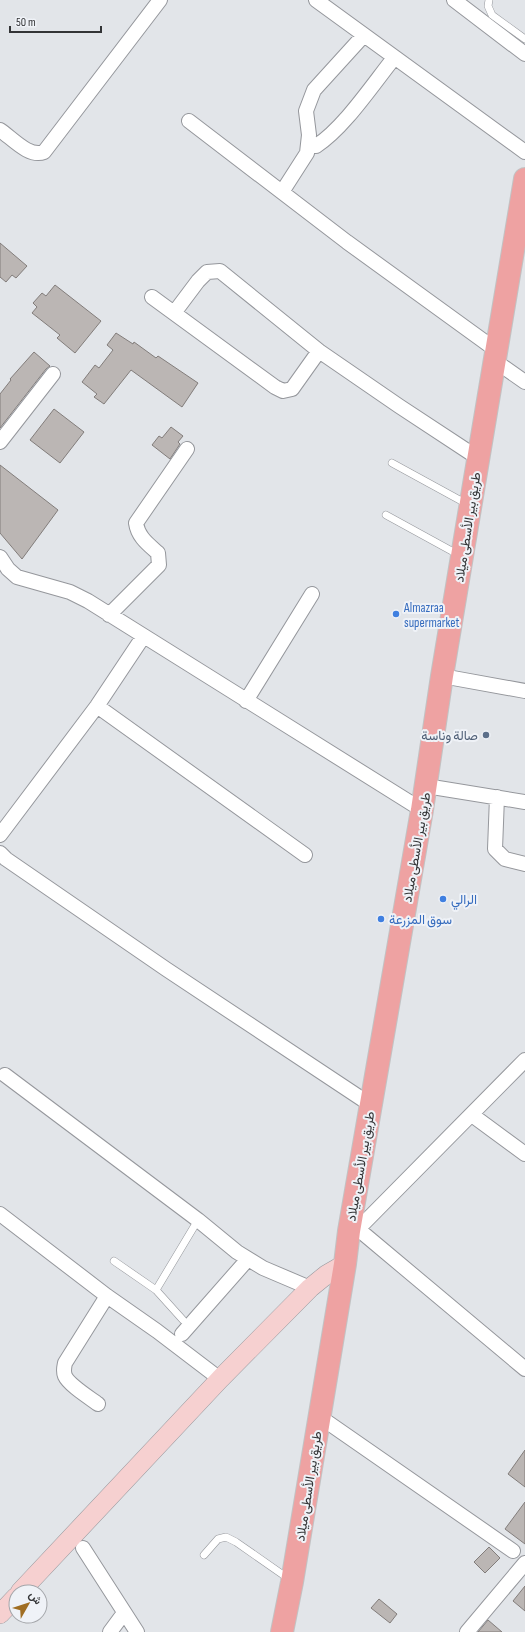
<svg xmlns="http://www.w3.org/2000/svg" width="525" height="1632" viewBox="0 0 525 1632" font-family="'Sofia Sans Condensed',Vazirmatn,sans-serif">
<rect width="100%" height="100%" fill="#e2e5e9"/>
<!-- building -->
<path fill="#bbb6b4" stroke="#827d7b" d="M0,243l27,23 -11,12 -4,-3 -6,7 -6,-5z
M55,285l46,36 -26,32 -18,-15 3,-3 -28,-22 5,-6 -4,-4 9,-10 4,3z
M116,333l17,11 1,-2 22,16 2,-2 40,27 -16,24 -51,-37 -27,34 -10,-7 3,-3 -15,-12 13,-17 4,3 14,-18 -6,-5z
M34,352l16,14 -4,3 -46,59v-34l11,-14 -1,-1z
M54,409l30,23 -24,31 -30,-23z
M171,427l12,9 -5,6 2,2 -10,15 -18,-14 7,-9 3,2z
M0,465l58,45 -36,49 -22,-26z
M525,1450v37l-17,-13z
M525,1502v42l-20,-15z
M489,1547l11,11 -15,15 -11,-11z
M525,1586v25l-12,-10z
M379,1599l18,15 -7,9 -19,-15z
M488,1620l14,12h-24z"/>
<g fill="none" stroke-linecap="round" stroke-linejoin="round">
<defs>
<path id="service" d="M489,0l-1,6 4,9 33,24
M392,463l75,41
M386,515l73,40
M114,1261l42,29
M183,1320l-27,-30 42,-70
M204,1555l14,-16 8,-2 10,5 53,37"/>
<path id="minor" d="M316,0l209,152
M454,0l71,54
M189,121l158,121 149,108
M0,130c12,8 29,28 44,22l116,-152
M309,146h7c28,-18 57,-62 78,-88
M282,192l25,-39 2,-18 -3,-24 8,-21 50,-55
M152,297l123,90 8,4 9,-2 27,-38
M174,313l24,-32 9,-9 13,-1 99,80 80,55 79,52
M495,361l30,21
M0,442l53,-68
M0,557l8,12 9,8 53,15 18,9 334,209
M109,615l50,-50 -1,-12c-10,-9 -20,-16 -22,-30l51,-74
M442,676l83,15
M246,701l66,-107
M97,706l208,149
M426,786l99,16
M497,797l-2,52 10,10 20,5
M0,835l97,-129 46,-69
M0,853l6,6 160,110 205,136
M5,1075l193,145 39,32 26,16 47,20
M472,1115l53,39
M0,1214l107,82 50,35 63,48
M358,1229l167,140
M349,1231l9,-2 167,-169
M182,1334l66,-75
M98,1404c-8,-6 -29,-19 -33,-28 -2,-5 -1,-8 0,-13l42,-67
M320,1417l193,134
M83,1548l54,84
M110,1632l14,-19
M467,1632l58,-69"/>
<path id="secondary" d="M20,1592l200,-213 90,-91 16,-13 19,-11
M0,1614l16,-17"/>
<path id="primary" d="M282,1632l10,-50 53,-318 4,-33 73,-421 20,-134 83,-497"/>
</defs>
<!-- service casing -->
<use href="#service" stroke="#95979c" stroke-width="8"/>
<!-- minor casing -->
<use href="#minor" stroke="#95979c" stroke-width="16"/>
<!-- secondary casing -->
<use href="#secondary" stroke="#95979c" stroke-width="20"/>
<!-- primary casing -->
<use href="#primary" stroke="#c2c2c3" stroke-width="24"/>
<!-- service -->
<use href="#service" stroke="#fff" stroke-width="7"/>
<!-- minor -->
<use href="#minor" stroke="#fff" stroke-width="14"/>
<!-- secondary -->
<use href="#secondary" stroke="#f6d0d0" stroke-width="19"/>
<!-- primary -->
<use href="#primary" stroke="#eea2a2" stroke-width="22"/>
</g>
<!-- markers -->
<g fill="#3f7fe0" stroke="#eff2f7" stroke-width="1.5">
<circle cx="396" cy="614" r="4"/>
<circle cx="443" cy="899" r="4"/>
<circle cx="381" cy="919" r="4"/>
</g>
<circle fill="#5c6f8a" stroke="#eff2f7" stroke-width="1.5" cx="486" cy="735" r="4"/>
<g text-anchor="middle" stroke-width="4" stroke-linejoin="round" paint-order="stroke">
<!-- street labels -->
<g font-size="13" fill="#333436" stroke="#eff2f7">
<text transform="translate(467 527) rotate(-81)" y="5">طريق بير الأسطى ميلاد</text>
<text transform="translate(416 847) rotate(-80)" y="5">طريق بير الأسطى ميلاد</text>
<text transform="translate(360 1166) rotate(-80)" y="5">طريق بير الأسطى ميلاد</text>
<text transform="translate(308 1486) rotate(-81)" y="5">طريق بير الأسطى ميلاد</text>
</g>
<!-- shop labels -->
<g font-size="13" fill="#366cbe" stroke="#eff2f7" text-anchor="start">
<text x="404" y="612">Almazraa<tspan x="404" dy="15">supermarket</tspan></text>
<text x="451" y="904">الرالي</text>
<text x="389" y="924">سوق المزرعة</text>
</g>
<!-- service labels -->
<g font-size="13" fill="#4e5e75" stroke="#eff2f7" text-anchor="end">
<text x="478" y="740">صالة وناسة</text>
</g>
</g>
<!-- north arrow -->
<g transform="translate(28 1604) rotate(51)"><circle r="19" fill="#eff2f7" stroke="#a4a6aa"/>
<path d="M0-3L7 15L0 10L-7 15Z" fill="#a06e23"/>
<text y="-6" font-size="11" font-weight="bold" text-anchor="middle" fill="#333436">ش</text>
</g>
<!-- scale -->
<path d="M10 26v6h91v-6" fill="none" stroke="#333436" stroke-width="2"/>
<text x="16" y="26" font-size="12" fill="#333436" stroke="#eff2f7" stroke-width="3" paint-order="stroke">50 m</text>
</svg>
